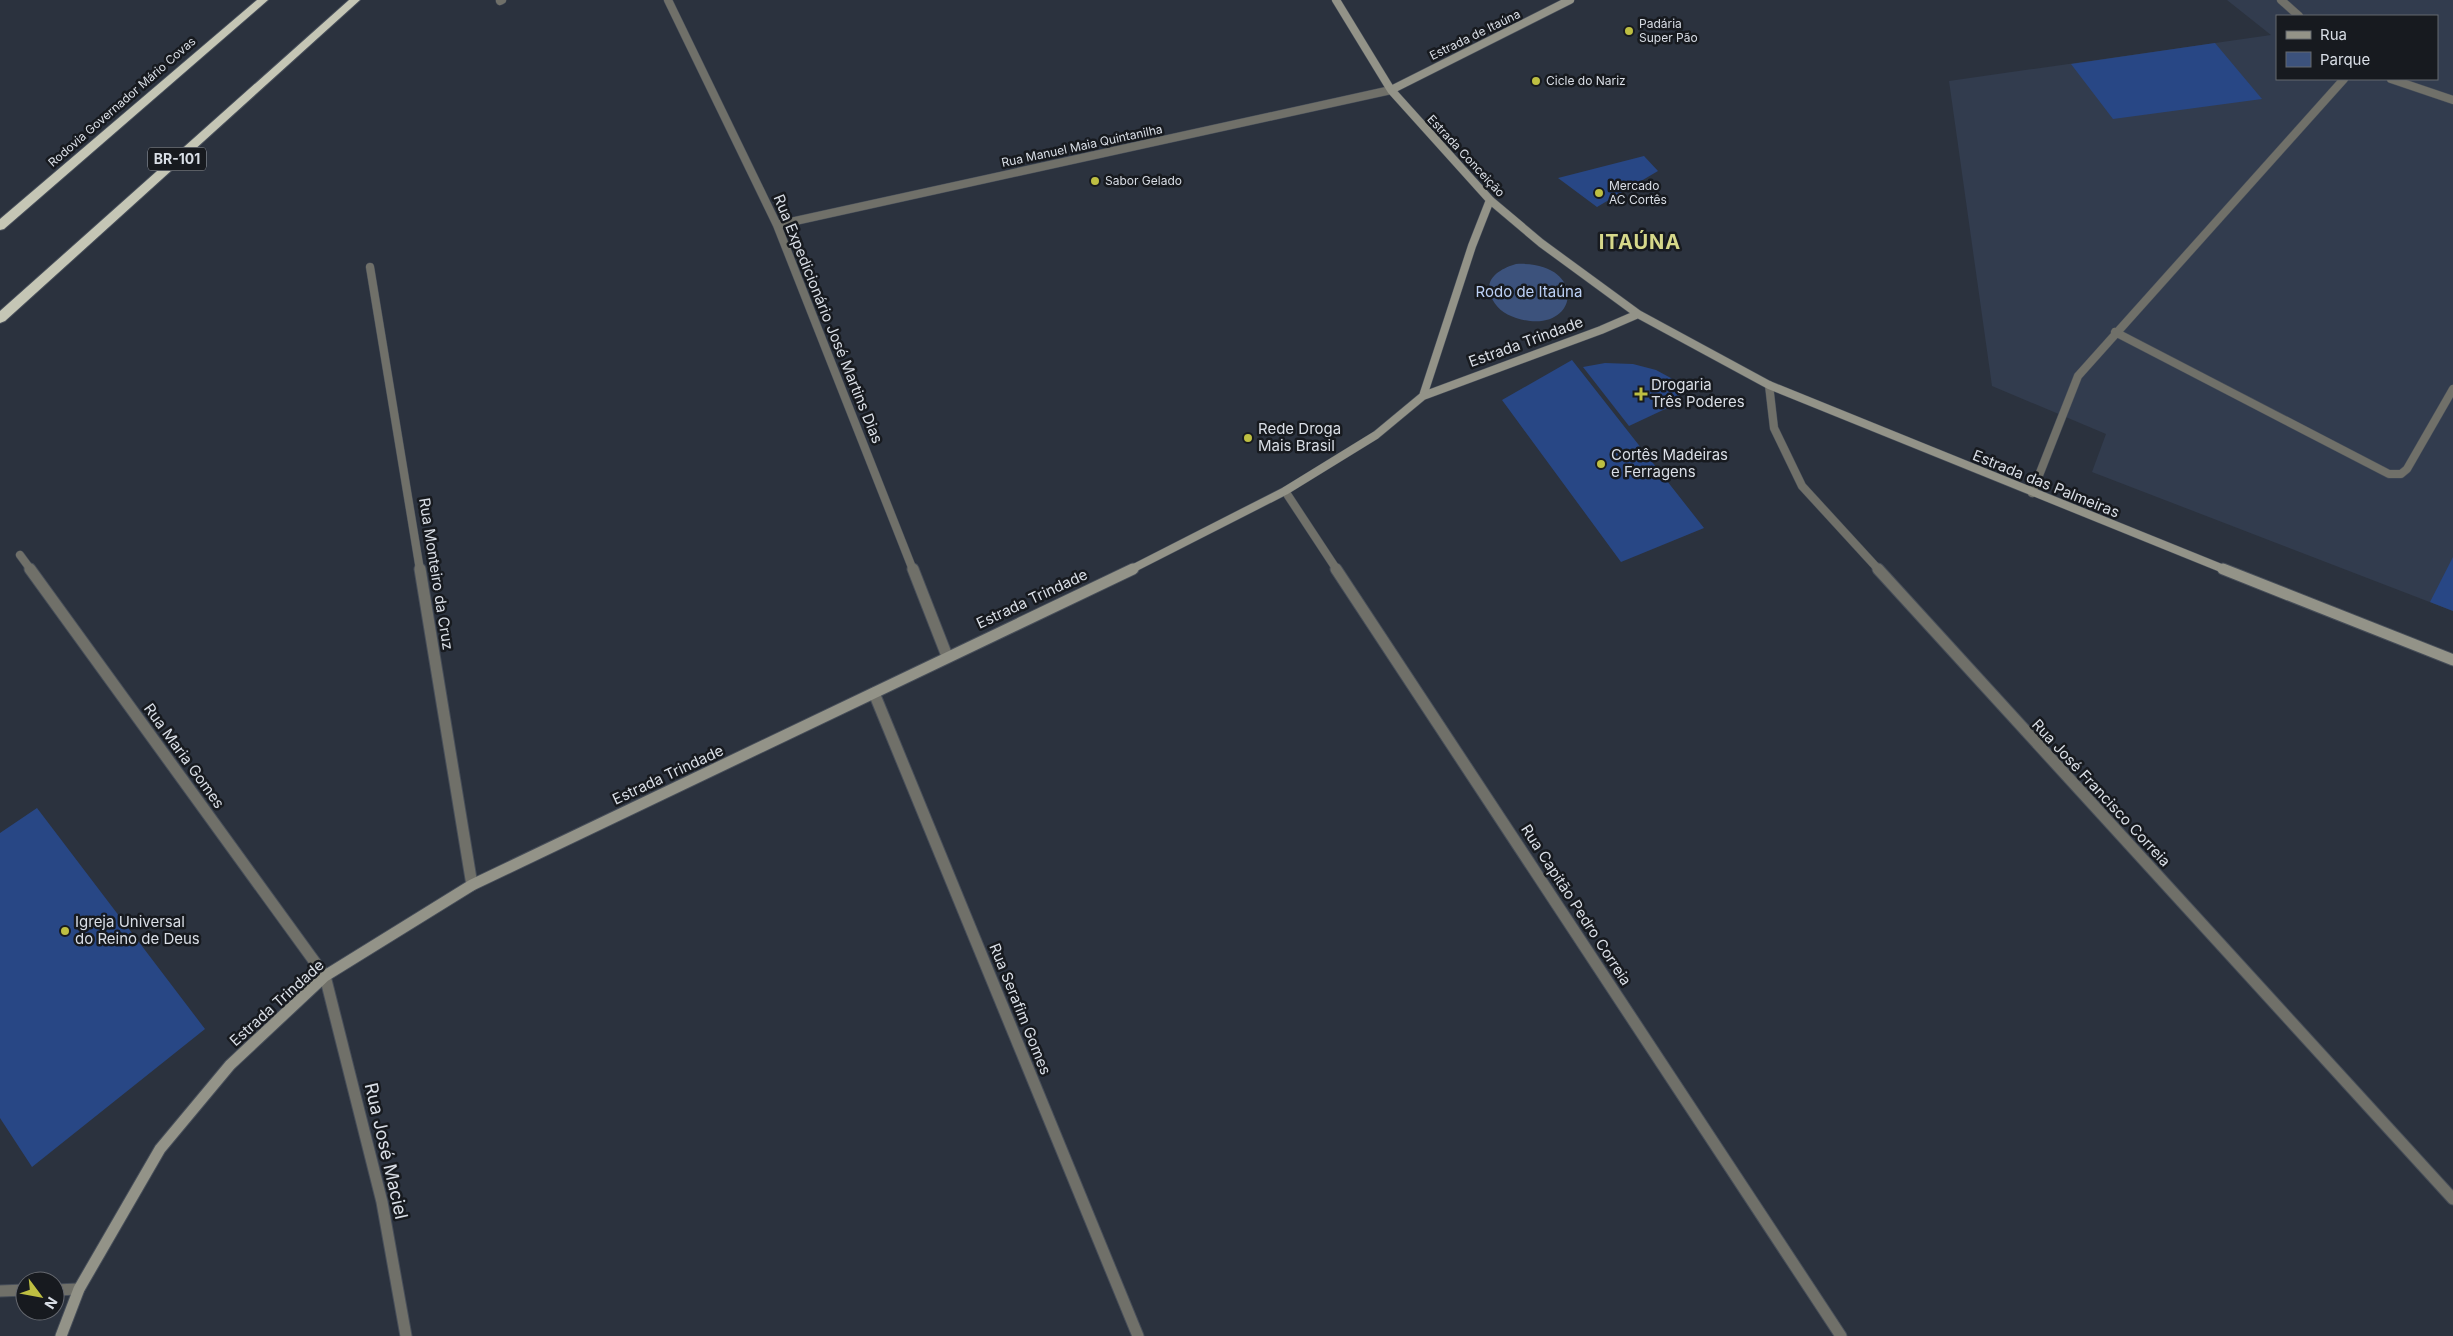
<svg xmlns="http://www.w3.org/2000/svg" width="2453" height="1336" viewBox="0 0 2453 1336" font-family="Inter,sans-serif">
<rect width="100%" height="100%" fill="#2b323e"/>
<!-- built -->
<path fill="#323c4e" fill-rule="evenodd" d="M2227,0h226v611l-361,-139 14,-38 -114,-48 -43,-305 322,-46zM2277,16h160v63h-160z"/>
<!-- green -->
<path fill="#3c527c" d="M1516,264c74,-4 64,74 0,54 -12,-4 -21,-11 -25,-22 -8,-18 11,-28 25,-32z"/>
<!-- building -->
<path fill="#284785" d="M2215,43l47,56 -149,20 -42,-55z
M1644,156l14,15 -61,36 -39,-29z
M1572,360l132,168 -83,34 -119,-162z
M1605,363l28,1 23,6 26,14 -4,19 -49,23 -46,-59z
M2453,557v54l-23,-9z
M37,808l168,221 -173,138 -32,-49v-285z"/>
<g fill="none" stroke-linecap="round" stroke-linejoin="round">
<defs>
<path id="lane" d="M2281,0l18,16
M2391,79l62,21
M2115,332l274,142h12l6,-5 46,-80
M2032,493l46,-117 266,-297"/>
<path id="street-far1" d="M668,0l109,225 136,345
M500,1l2,-1
M777,225l614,-135
M370,267l50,303
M1769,385l5,43 28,58 77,84
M1285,491l52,79
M20,555l11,15"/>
<path id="street" d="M30,569l295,407 57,226 24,134
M420,569l52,316
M913,569l34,87
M1336,569l505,767
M1878,569l575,630
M874,693l264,643
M55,1290l24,-1
M0,1291l25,-1"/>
<path id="secondary-far1" d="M1336,0l55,90 99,110 51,43 97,71 131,71 457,185
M1391,90l179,-90
M1423,396l49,-150 18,-46
M1130,570l155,-79 91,-56 47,-39 178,-66 37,-16"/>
<path id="secondary" d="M2223,569l230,91
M61,1336l18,-47 81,-140 70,-84 95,-89 147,-91 661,-316"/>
<path id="highway" d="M257,0h11l-264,229 -4,1v-11z
M349,0h11l-355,321 -5,2v-12z"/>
</defs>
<!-- lane casing -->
<use href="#lane" stroke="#474e59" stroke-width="9"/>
<!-- street-far1 casing -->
<use href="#street-far1" stroke="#474e59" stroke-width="9"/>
<!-- street casing -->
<use href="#street" stroke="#474e59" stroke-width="13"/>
<!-- secondary-far1 casing -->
<use href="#secondary-far1" stroke="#474e59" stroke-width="9"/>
<!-- secondary casing -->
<use href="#secondary" stroke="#474e59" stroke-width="13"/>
<!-- highway casing -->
<use href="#highway" stroke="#474e59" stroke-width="2"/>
<!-- lane -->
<use href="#lane" stroke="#707069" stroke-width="8"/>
<!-- street-far1 -->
<use href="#street-far1" stroke="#707069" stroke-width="8"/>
<!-- street -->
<use href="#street" stroke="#707069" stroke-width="11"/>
<!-- secondary-far1 -->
<use href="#secondary-far1" stroke="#939388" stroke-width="8"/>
<!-- secondary -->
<use href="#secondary" stroke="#939388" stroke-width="11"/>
<!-- highway -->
<use href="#highway" fill="#c5c6b5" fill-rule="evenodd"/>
</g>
<!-- markers -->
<g fill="#bebf42" stroke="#171a1f" stroke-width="2">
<circle cx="1629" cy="31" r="5"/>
<circle cx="1536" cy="81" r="5"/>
<circle cx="1095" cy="181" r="5"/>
<circle cx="1599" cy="193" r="5"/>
<path d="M1638.5 386.5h5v5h5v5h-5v5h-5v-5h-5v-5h5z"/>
<circle cx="1248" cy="438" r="5"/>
<circle cx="1601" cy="464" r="5"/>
<circle cx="65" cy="931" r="5"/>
</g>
<g text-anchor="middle" stroke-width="5" stroke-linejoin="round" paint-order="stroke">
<!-- far-poi labels -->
<g font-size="12" fill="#d9dee6" stroke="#171a1f" text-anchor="start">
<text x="1639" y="28">Padária<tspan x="1639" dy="14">Super Pão</tspan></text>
<text x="1546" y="85">Cicle do Nariz</text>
<text x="1105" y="185">Sabor Gelado</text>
<text x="1609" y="190">Mercado<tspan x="1609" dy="14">AC Cortês</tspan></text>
</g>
<!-- far-street labels -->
<g font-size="12" fill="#d9dee6" stroke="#171a1f">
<text transform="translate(1475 35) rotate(-26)" y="4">Estrada de Itaúna</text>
<text transform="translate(122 102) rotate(-41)" y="4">Rodovia Governador Mário Covas</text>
<text transform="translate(1082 146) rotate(-12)" y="4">Rua Manuel Maia Quintanilha</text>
<text transform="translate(1466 156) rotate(47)" y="4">Estrada Conceição</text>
</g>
<!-- shield labels -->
<rect fill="#171a1f" stroke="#9fa3aa" stroke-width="1" x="148" y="147.5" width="58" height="23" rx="4"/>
<g font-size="14" font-weight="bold" fill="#d9dee6">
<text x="177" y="164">BR-101</text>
</g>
<!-- park labels -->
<g font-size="15" fill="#bdd1f6" stroke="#171a1f">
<text x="1529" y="297">Rodo de Itaúna</text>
</g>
<!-- street labels -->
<g font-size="15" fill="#d9dee6" stroke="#171a1f">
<text transform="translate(828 319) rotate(68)" y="5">Rua Expedicionário José Martins Dias</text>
<text transform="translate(1526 342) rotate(-20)" y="5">Estrada Trindade</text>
<text transform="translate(2046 484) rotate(22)" y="5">Estrada das Palmeiras</text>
<text transform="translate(436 574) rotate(81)" y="5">Rua Monteiro da Cruz</text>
<text transform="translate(1032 599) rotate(-25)" y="5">Estrada Trindade</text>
<text transform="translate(184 756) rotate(54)" y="5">Rua Maria Gomes</text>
<text transform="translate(668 775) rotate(-25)" y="5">Estrada Trindade</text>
<text transform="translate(2101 793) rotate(47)" y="5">Rua José Francisco Correia</text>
<text transform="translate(1576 905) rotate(57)" y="5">Rua Capitão Pedro Correia</text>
<text transform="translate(277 1003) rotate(-42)" y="5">Estrada Trindade</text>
<text transform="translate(1020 1009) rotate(68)" y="5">Rua Serafim Gomes</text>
</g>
<!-- poi labels -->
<g font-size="15" fill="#d9dee6" stroke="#171a1f" text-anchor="start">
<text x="1651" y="390">Drogaria<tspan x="1651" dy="17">Três Poderes</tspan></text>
<text x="1258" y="434">Rede Droga<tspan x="1258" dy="17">Mais Brasil</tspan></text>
<text x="1611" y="460">Cortês Madeiras<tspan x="1611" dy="17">e Ferragens</tspan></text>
<text x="75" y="927">Igreja Universal<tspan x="75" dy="17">do Reino de Deus</tspan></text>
</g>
<!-- near-street labels -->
<g font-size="18" fill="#d9dee6" stroke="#171a1f">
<text transform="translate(386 1151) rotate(77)" y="6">Rua José Maciel</text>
</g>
<!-- district labels -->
<g font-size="20" font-weight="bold" letter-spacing="1" fill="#d6d88a" stroke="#171a1f">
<text x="1640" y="249">ITAÚNA</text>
</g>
</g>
<!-- legend -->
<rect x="2276" y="15" width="162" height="65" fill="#171a1f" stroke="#65686f"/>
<rect x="2286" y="31" width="25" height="8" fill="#939388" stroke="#65686f"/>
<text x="2320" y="40" font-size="15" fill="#d9dee6">Rua</text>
<rect x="2286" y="52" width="25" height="15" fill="#3c527c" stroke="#65686f"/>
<text x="2320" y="65" font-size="15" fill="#d9dee6">Parque</text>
<!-- north arrow -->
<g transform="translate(40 1296) rotate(122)"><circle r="24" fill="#171a1f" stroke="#65686f"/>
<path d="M0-4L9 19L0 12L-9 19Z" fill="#bebf42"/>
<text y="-8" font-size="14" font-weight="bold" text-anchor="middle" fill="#d9dee6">N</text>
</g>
</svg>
